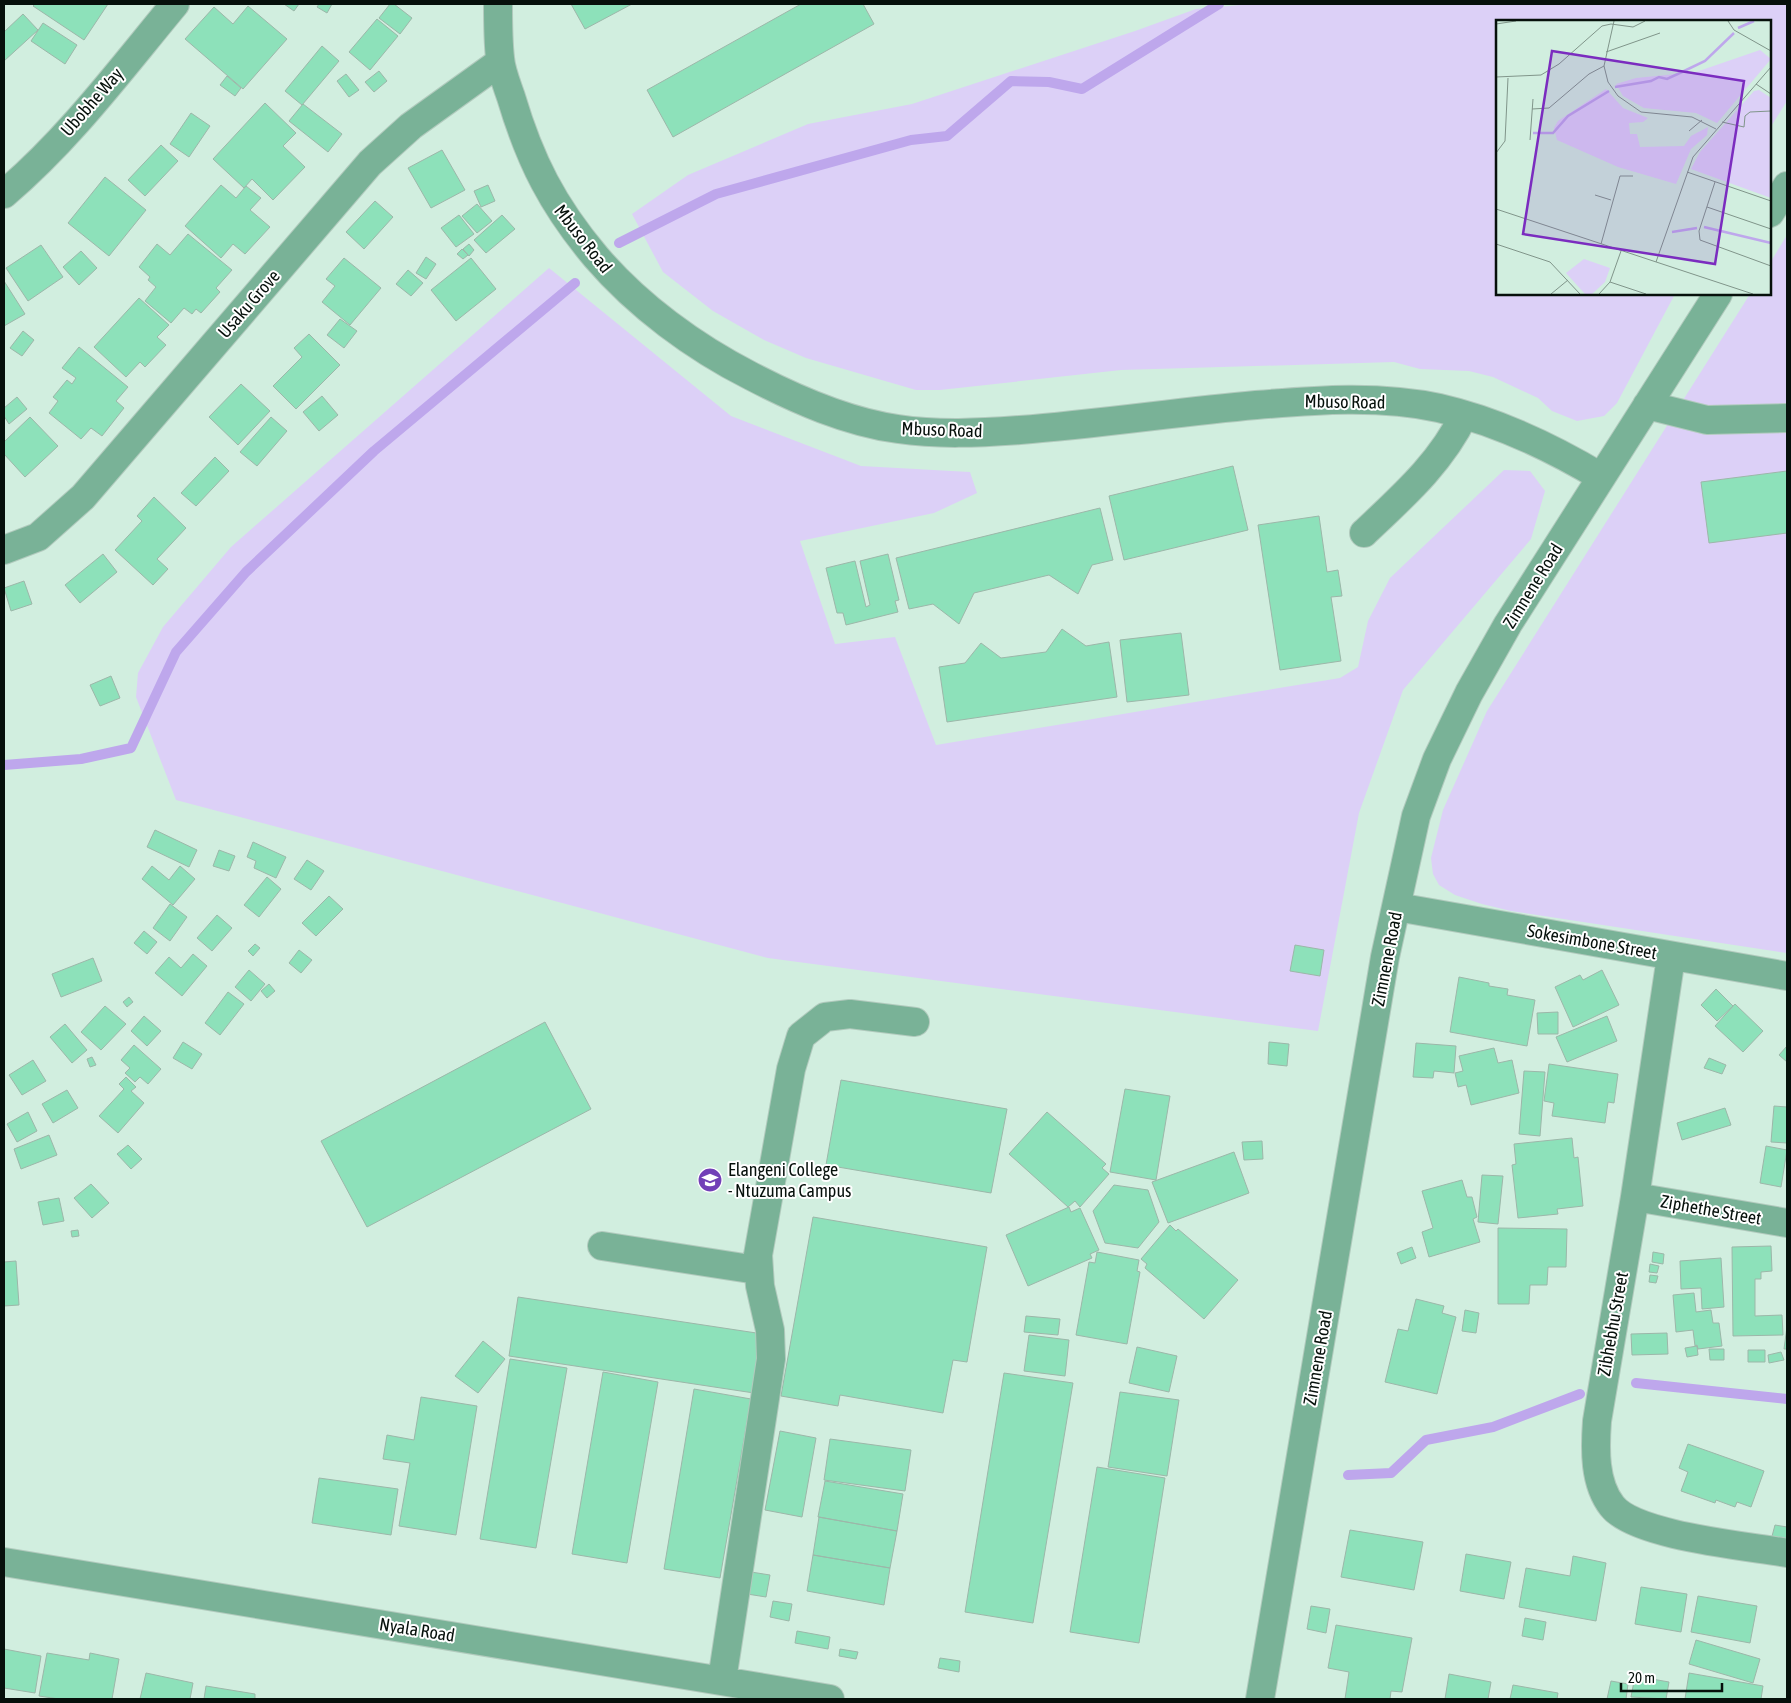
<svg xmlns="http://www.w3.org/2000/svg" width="1791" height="1703" viewBox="0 0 1791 1703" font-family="'Asap Condensed',sans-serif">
<rect width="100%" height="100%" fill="#d1eedf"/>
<!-- green -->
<path fill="#dcd0f7" d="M1251,4h536v97l-17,27v-107h-273v273h178l-58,109 -13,13 -27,5 -25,-10 -14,-13 -45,-21 -24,-6 -49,-2 -26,-7 -273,8 -181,20h-24l-110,-32 -42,-18 -51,-29 -50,-39 -31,-58 56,-39 120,-51 104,-20 223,-73 61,-22z
M1787,235v718l-276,-42 -29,-7 -27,-9 -16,-10 -6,-11 -2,-16 12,-48 44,-99 263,-417h20v-31z
M549,268l182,148 130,50 109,6 7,21 -43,20 -134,28 35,103 60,-7 41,108 404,-67 18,-11 10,-46 22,-43 114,-108 26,1 15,20 -14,48 -128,151 -44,123 -41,218 -550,-73 -592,-158 -40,-103 2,-24 25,-46 68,-80z"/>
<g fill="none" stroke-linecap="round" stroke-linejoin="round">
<!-- stream -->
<path stroke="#bea7ec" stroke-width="10" d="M619,243l97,-49 195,-54 36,-4 64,-55 38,1 33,7 137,-85
M4,765l77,-6 50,-11 45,-96 70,-80 128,-121 201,-168
M1636,1383l151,16
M1348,1475l43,-2 35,-33 67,-13 87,-33"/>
</g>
<!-- building -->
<path fill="#8de1ba" stroke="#9cb7a9" d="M35,4h73l-24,36 -51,-34z
M284,4h15l-5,7z
M319,4h13l-5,9 -10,-6z
M390,4h4l18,14 -12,16 -21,-16z
M571,4h61l-47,25z
M801,4h62l11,20 -201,113 -26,-47z
M248,6l39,33 -44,50 -58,-50 29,-32 19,17z
M23,14l15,16 -34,31v-29z
M377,19l21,17 -28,34 -21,-18z
M43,23l34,22 -12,19 -34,-23z
M322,46l17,15 -37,44 -17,-14z
M379,71l8,10 -13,11 -9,-10z
M346,74l13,16 -10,7 -12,-16z
M227,76l14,12 -6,8 -15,-11z
M265,103l31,30 -13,13 22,21 -32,33 -21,-21 -8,9 -31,-29z
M303,104l39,30 -14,18 -39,-31z
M191,113l19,13 -21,31 -19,-13z
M161,145l17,16 -33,35 -17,-16z
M442,150l23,40 -34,18 -23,-40z
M105,177l41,33 -37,46 -41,-33z
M221,185l15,13 10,-12 15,12 -11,12 20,17 -25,27 -12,-10 -12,14 -36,-32z
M488,185l7,16 -14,6 -7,-16z
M375,201l18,16 -29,32 -18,-17z
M477,204l15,17 -15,12 -15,-17z
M459,215l15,19 -18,13 -15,-19z
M502,215l13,14 -29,24 -12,-13z
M188,234l44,36 -16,18 4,4 -19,21 -5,-4 -4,5 -8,-6 -13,15 -26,-22 11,-14 -8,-7 2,-3 -11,-10 18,-23 13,11z
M469,244l5,6 -5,6 -6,-7z
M41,245l22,32 -35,24 -22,-33z
M462,249l6,6 -5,4 -6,-5z
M81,251l16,17 -18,17 -16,-18z
M426,257l10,7 -10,15 -10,-6z
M344,258l37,30 -31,37 -28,-23 13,-16 -9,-7z
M471,258l25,31 -40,32 -25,-31z
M408,270l15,13 -12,13 -15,-12z
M4,281l21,33 -21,12z
M139,298l30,27 -12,12 9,8 -21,22 -5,-5 -14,15 -32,-30z
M340,319l17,12 -13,17 -17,-13z
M23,331l11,9 -12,16 -12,-8z
M309,334l31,31 -44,44 -23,-23 29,-29 -8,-9z
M79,347l49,40 -12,14 8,7 -22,28 -11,-8 -10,11 -32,-26 9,-12 -5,-4 14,-17 5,4 4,-6 -14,-10z
M241,384l29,27 -32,34 -29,-28z
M322,396l16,19 -19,16 -16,-19z
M17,397l10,12 -18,15 -5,-8v-8z
M30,417l28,29 -33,31 -21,-23v-12z
M271,417l16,14 -30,35 -17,-14z
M215,457l14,14 -33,35 -15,-13z
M1233,466l15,64 -124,30 -15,-64z
M1787,471v62l-78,10 -8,-61z
M154,497l32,31 -29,31 11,10 -15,16 -38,-35 27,-29 -5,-5z
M1100,508l13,52 -21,5 -14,29 -29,-19 -75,18 -15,31 -26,-20 -24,5 -13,-51z
M1319,516l8,56 11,-2 4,26 -11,1 10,64 -61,9 -22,-145z
M103,554l14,18 -37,31 -15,-18z
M888,554l11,46 -4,1 3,11 -52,13 -3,-12h-6l-11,-45 29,-7 11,46 4,-2 -10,-44z
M24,581l8,23 -21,7 -7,-23z
M1062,629l24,17 23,-4 8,55 -170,25 -8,-55 26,-4 16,-20 20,15 45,-6z
M1181,633l8,62 -62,7 -7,-62z
M111,676l9,22 -20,8 -10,-21z
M155,830l42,20 -8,17 -42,-20z
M253,842l33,15 -10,21 -22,-10 2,-7 -9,-4z
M219,850l16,6 -6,15 -16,-5z
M307,860l17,11 -13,19 -17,-11z
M152,866l17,14 11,-14 15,13 -22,26 -31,-26z
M267,877l14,12 -22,28 -15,-12z
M329,896l14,13 -27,27 -14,-13z
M170,904l17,13 -17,24 -17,-13z
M217,915l15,13 -20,23 -15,-13z
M144,931l13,11 -10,12 -13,-11z
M255,944l5,4 -7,8 -5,-5z
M1295,945l29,5 -4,26 -30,-5z
M299,950l13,10 -11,13 -12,-10z
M193,954l14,12 -25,30 -27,-23 14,-16 12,11z
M93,958l9,23 -41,16 -9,-23z
M249,970l16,14 -14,17 -16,-14z
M1602,970l17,35 -46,22 -18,-40 25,-12 3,5z
M1459,977l30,6v3l19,3 -1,6 28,5 -8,46 -77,-14z
M269,984l6,7 -8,7 -6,-7z
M1716,989l17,17 -16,15 -16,-16z
M228,992l16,12 -24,31 -15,-12z
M129,997l4,5 -6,5 -4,-5z
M1735,1004l28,27 -20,21 -28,-26z
M105,1006l21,18 -25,26 -20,-18z
M1558,1012v22h-20l-1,-21z
M144,1016l17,15 -14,15 -16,-15z
M1607,1016l10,25 -50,21 -11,-25z
M545,1022l46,87 -224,118 -46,-86z
M65,1024l22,26 -15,13 -22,-26z
M183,1042l19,12 -10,15 -19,-11z
M1269,1042l20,2 -2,22 -19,-2z
M1416,1043l40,3 -2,27 -20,-2 -1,7 -20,-1z
M134,1045l27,24 -13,15 -8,-7 -5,5 -10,-9 5,-5 -9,-8z
M1787,1046v16l-8,-7z
M1494,1048l4,15 14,-3 7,33 -48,12 -5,-20 -8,2 -3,-14 8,-2 -4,-15z
M92,1057l4,8 -6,2 -3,-8z
M1709,1058l17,7 -4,9 -18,-6z
M33,1060l13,21 -24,14 -13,-20z
M1549,1064l69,10 -4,29 -6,-1 -3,21 -53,-7 2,-13 -10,-2z
M1524,1071l21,1 -5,64 -21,-2z
M126,1077l10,10 -5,4 13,12 -26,30 -19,-17 25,-27 -5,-5z
M841,1080l166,29 -16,84 -165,-28z
M1125,1089l45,7 -14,84 -46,-8z
M67,1090l11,18 -25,15 -11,-19z
M1774,1106l13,1v36l-16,-1z
M1725,1108l6,17 -49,15 -5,-17z
M28,1112l9,19 -20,11 -10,-18z
M1047,1112l59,52 -4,4 7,6 -29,33 -5,-6 -7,6 -59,-53z
M49,1135l8,20 -36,14 -7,-20z
M1572,1138l2,20 4,-1 5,49 -26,3 1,5 -40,4 -6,-53 4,-1 -2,-20z
M1262,1141l1,18 -19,1 -2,-18z
M128,1145l14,14 -11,10 -14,-15z
M1766,1146l21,4 -6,37 -21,-4z
M1234,1152l15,41 -81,30 -16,-41z
M1482,1175l21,1 -5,48 -20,-2z
M1462,1180l5,17h5l5,20 -4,2 7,23 -51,15 -7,-25 11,-4 -11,-37z
M91,1184l18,19 -17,15 -18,-20z
M1114,1185l34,5 11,32 -21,26 -33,-5 -12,-32z
M59,1198l5,23 -21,4 -5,-23z
M1069,1207l2,5 9,-4 19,42 -9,4 2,4 -64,28 -22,-51z
M813,1217l174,30 -20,115 -14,-2 -10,53 -103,-18 -2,11 -57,-10z
M1170,1225l6,6 2,-2 60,51 -34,39 -59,-51 2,-4 -6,-5z
M1498,1228l69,1 -1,38h-18l-1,18h-17l-1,19h-31z
M78,1230l1,6 -7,1 -1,-6z
M1771,1246l1,25 -11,1v7h-6v37l27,-1 1,20 -50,1 -1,-89z
M1412,1247l4,11 -15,6 -4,-11z
M1097,1252l42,8 -2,11 3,1 -13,72 -51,-9 13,-73 6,1z
M1653,1252l11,2 -1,10 -11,-2z
M1721,1258l3,49 -22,2 -1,-21 -20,1 -1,-28z
M16,1261l3,44 -15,1v-44z
M1650,1264l9,2 -2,7 -8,-1z
M1650,1275l8,1 -2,7 -7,-1z
M1694,1293l2,19 15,-2 2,13h6l3,23 -24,3 -1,-4 -2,1 -2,-16 -17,2 -3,-37z
M518,1297l245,37 -9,59 -245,-37z
M1416,1299l28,7 -2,7 14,4 -19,77 -52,-12 13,-53 10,2z
M1465,1310l14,3 -3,20 -14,-2z
M1026,1316l34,3 -2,16 -34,-3z
M1787,1327v22h-3z
M1667,1333l1,21 -36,1 -1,-21z
M1029,1335l40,5 -4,36 -41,-5z
M483,1341l22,18 -27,34 -23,-17z
M1697,1346l1,9 -11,2 -2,-9z
M1137,1347l40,9 -8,36 -40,-9z
M1709,1349h15v11h-14z
M1748,1350h17v12h-17z
M1781,1352l3,8 -15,3 -1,-8z
M510,1359l57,9 -31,180 -56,-9z
M603,1372l55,10 -31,181 -55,-9z
M1004,1373l69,10 -40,240 -68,-11z
M694,1389l57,10 -31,179 -56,-9z
M1120,1392l59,8 -12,76 -59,-9z
M421,1397l56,9 -21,129 -57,-9 11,-63 -27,-4 4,-24 27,5z
M780,1431l36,7 -14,79 -37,-7z
M830,1439l81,11 -6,41 -81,-11z
M1688,1444l76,27 -13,36 -14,-5 -2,5 -19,-7 -1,3 -34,-12 7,-19 -9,-4z
M1097,1467l68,11 -26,165 -69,-11z
M319,1478l79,11 -7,46 -79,-12z
M825,1481l78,13 -6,37 -79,-14z
M819,1517l78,14 -7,37 -77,-13z
M1775,1525l12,2 -1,17 -15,-4z
M1350,1530l73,12 -9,48 -73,-13z
M1466,1554l45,8 -7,37 -44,-8z
M813,1555l77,13 -6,37 -77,-14z
M1573,1556l33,7 -10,58 -77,-14 7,-39 44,8z
M751,1572l19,3 -4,22 -19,-3z
M1641,1587l46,7 -6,38 -46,-8z
M1698,1596l59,10 -7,37 -59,-11z
M773,1601l19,3 -3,17 -19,-4z
M1311,1606l19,3 -4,24 -19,-4z
M1525,1618l21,4 -3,18 -21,-4z
M1336,1625l76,13 -10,54 -11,-1 -1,8h-45l4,-27 -21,-4z
M797,1631l33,6 -2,12 -33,-6z
M1696,1640l64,19 -7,24 -64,-19z
M4,1649l37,7 -6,37 -31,-5z
M840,1649l18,3 -2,7 -17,-3z
M47,1653l42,7 1,-7 29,6 -7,40h-53l-20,-3z
M940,1658l20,3 -1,11 -21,-4z
M146,1673l47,10 -3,16h-50z
M1689,1673l74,13 -2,13h-76z
M1449,1674l42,8 -3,17h-43z
M1635,1676l34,6 -3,17 -35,-2z
M1611,1681l17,3 -2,15h-19z
M1513,1685l45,8 -1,6h-47z
M206,1686l49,8v5h-51z"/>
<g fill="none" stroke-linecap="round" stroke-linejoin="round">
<defs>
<path id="minor" d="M498,4c0,18 0,36 2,54 1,13 7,27 11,39 19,64 42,109 85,160 42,49 98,90 155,119 46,24 96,46 147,53 40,6 81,4 122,1 79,-6 157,-18 236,-25 60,-5 124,-10 183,3 57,13 112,39 162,69
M4,194c65,-55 117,-125 171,-190
M1770,213l17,-27
M1647,405l60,15 80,-2
M1364,533c38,-36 77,-70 100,-118
M4,550l34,-13 45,-40 287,-334 41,-37 89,-64
M1397,907l390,69
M1671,957l-36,240 -38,224c-2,28 -3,62 15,85 23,30 136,40 175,47
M1635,1197l152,26
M602,1246l155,24
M4,1562l826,137
M722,1680l49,-321 -1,-29 -10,-44 -2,-31 33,-186 10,-33 24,-19 25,-3 65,8
M1260,1699l125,-742 31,-141 21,-57 32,-66 39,-69 210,-330"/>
</defs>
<!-- minor casing -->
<use href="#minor" stroke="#b1cabd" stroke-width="30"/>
<!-- minor -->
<use href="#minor" stroke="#79b297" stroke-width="28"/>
</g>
<!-- icons -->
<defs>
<symbol id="university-disc" viewBox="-11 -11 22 22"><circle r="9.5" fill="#7240b7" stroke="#fff"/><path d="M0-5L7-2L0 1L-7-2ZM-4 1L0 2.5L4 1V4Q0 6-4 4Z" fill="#fff"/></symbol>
</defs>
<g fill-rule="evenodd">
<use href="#university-disc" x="696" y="1166" width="28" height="28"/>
</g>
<g text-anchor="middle" stroke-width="4" stroke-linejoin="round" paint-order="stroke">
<!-- street labels -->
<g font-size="18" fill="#06100b" stroke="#fff">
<text transform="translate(92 102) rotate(-49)" y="6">Ubobhe Way</text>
<text transform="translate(583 239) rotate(52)" y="6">Mbuso Road</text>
<text transform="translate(249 304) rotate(-49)" y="6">Usaku Grove</text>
<text transform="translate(1345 402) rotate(1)" y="6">Mbuso Road</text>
<text transform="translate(942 430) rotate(2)" y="6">Mbuso Road</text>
<text transform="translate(1533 586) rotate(-58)" y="6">Zimnene Road</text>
<text transform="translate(1592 942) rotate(10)" y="6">Sokesimbone Street</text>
<text transform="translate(1387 959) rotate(-79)" y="6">Zimnene Road</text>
<text transform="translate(1711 1210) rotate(10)" y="6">Ziphethe Street</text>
<text transform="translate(1613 1324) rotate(-80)" y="6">Zibhebhu Street</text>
<text transform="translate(1318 1358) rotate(-80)" y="6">Zimnene Road</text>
<text transform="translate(417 1630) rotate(9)" y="6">Nyala Road</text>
</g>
<!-- poi labels -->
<g font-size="18" fill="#06100b" stroke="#fff" text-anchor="start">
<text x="728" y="1176">Elangeni College<tspan x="728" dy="21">- Ntuzuma Campus</tspan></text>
</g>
</g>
<!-- overview -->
<g transform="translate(1496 20)">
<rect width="275" height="275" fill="#d1eedf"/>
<path d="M264,30l11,9 -54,64 -21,-10 -52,-5 -21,-12 -7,-12 20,-6 60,-6zM110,69l17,19 25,10 -5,4 -14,1 1,11h7l3,13 44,-1 7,-10 17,-9 -1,8 -16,14 -15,35 -58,-17 -61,-27 -3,-12 4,-7zM263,70l12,8v100l-80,-29 9,-17 54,-61zM88,239l26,9 -5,14 -13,12h-7l-19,-21z" fill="#dcd0f7"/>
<path fill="none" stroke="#bea7ec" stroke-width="2.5" d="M242,8l16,-7M119,67l36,-6 8,-4 8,2 15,-7 23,-11 29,-28M37,113h20l15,-17 41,-25M208,207l67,16M176,212l25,-4"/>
<path fill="none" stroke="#80958a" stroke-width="1" d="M118,1l-10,45 4,16 10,14 23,16 51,5 24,12M232,1l6,9 37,21M0,4l20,-3M110,32l54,-19M0,57l45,-2 18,-11 43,-38 9,-2 22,3 12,-6M260,64l15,10M36,89l17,-1 40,-34 15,-8M226,102l22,5 1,-11 5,-4 21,-1M193,111l13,-11M34,120l3,-41M0,133l9,-12 3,-63M191,152l84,29M219,162l-16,49 1,9 71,26M99,175l16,5M211,187l64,22M0,189l257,85M0,224l54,18 30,32M105,224l19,-68h13M160,242l37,-105 78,-90M114,262l36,12M55,274l17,-14M103,274l11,-12 11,-31"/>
<path fill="#7b2cbf" fill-opacity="0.15" stroke="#7b2cbf" stroke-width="2.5" d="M56,31l192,30 -29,183 -192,-30z"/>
<rect width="275" height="275" fill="none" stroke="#06100b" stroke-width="2.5"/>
</g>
<!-- border -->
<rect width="1791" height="1703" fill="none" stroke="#06100b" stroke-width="10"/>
<!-- scale -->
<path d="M1621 1683v8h101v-8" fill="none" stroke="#06100b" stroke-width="2.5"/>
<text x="1628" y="1683" font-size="15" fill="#06100b" stroke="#ffffff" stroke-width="4" paint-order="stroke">20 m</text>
</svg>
